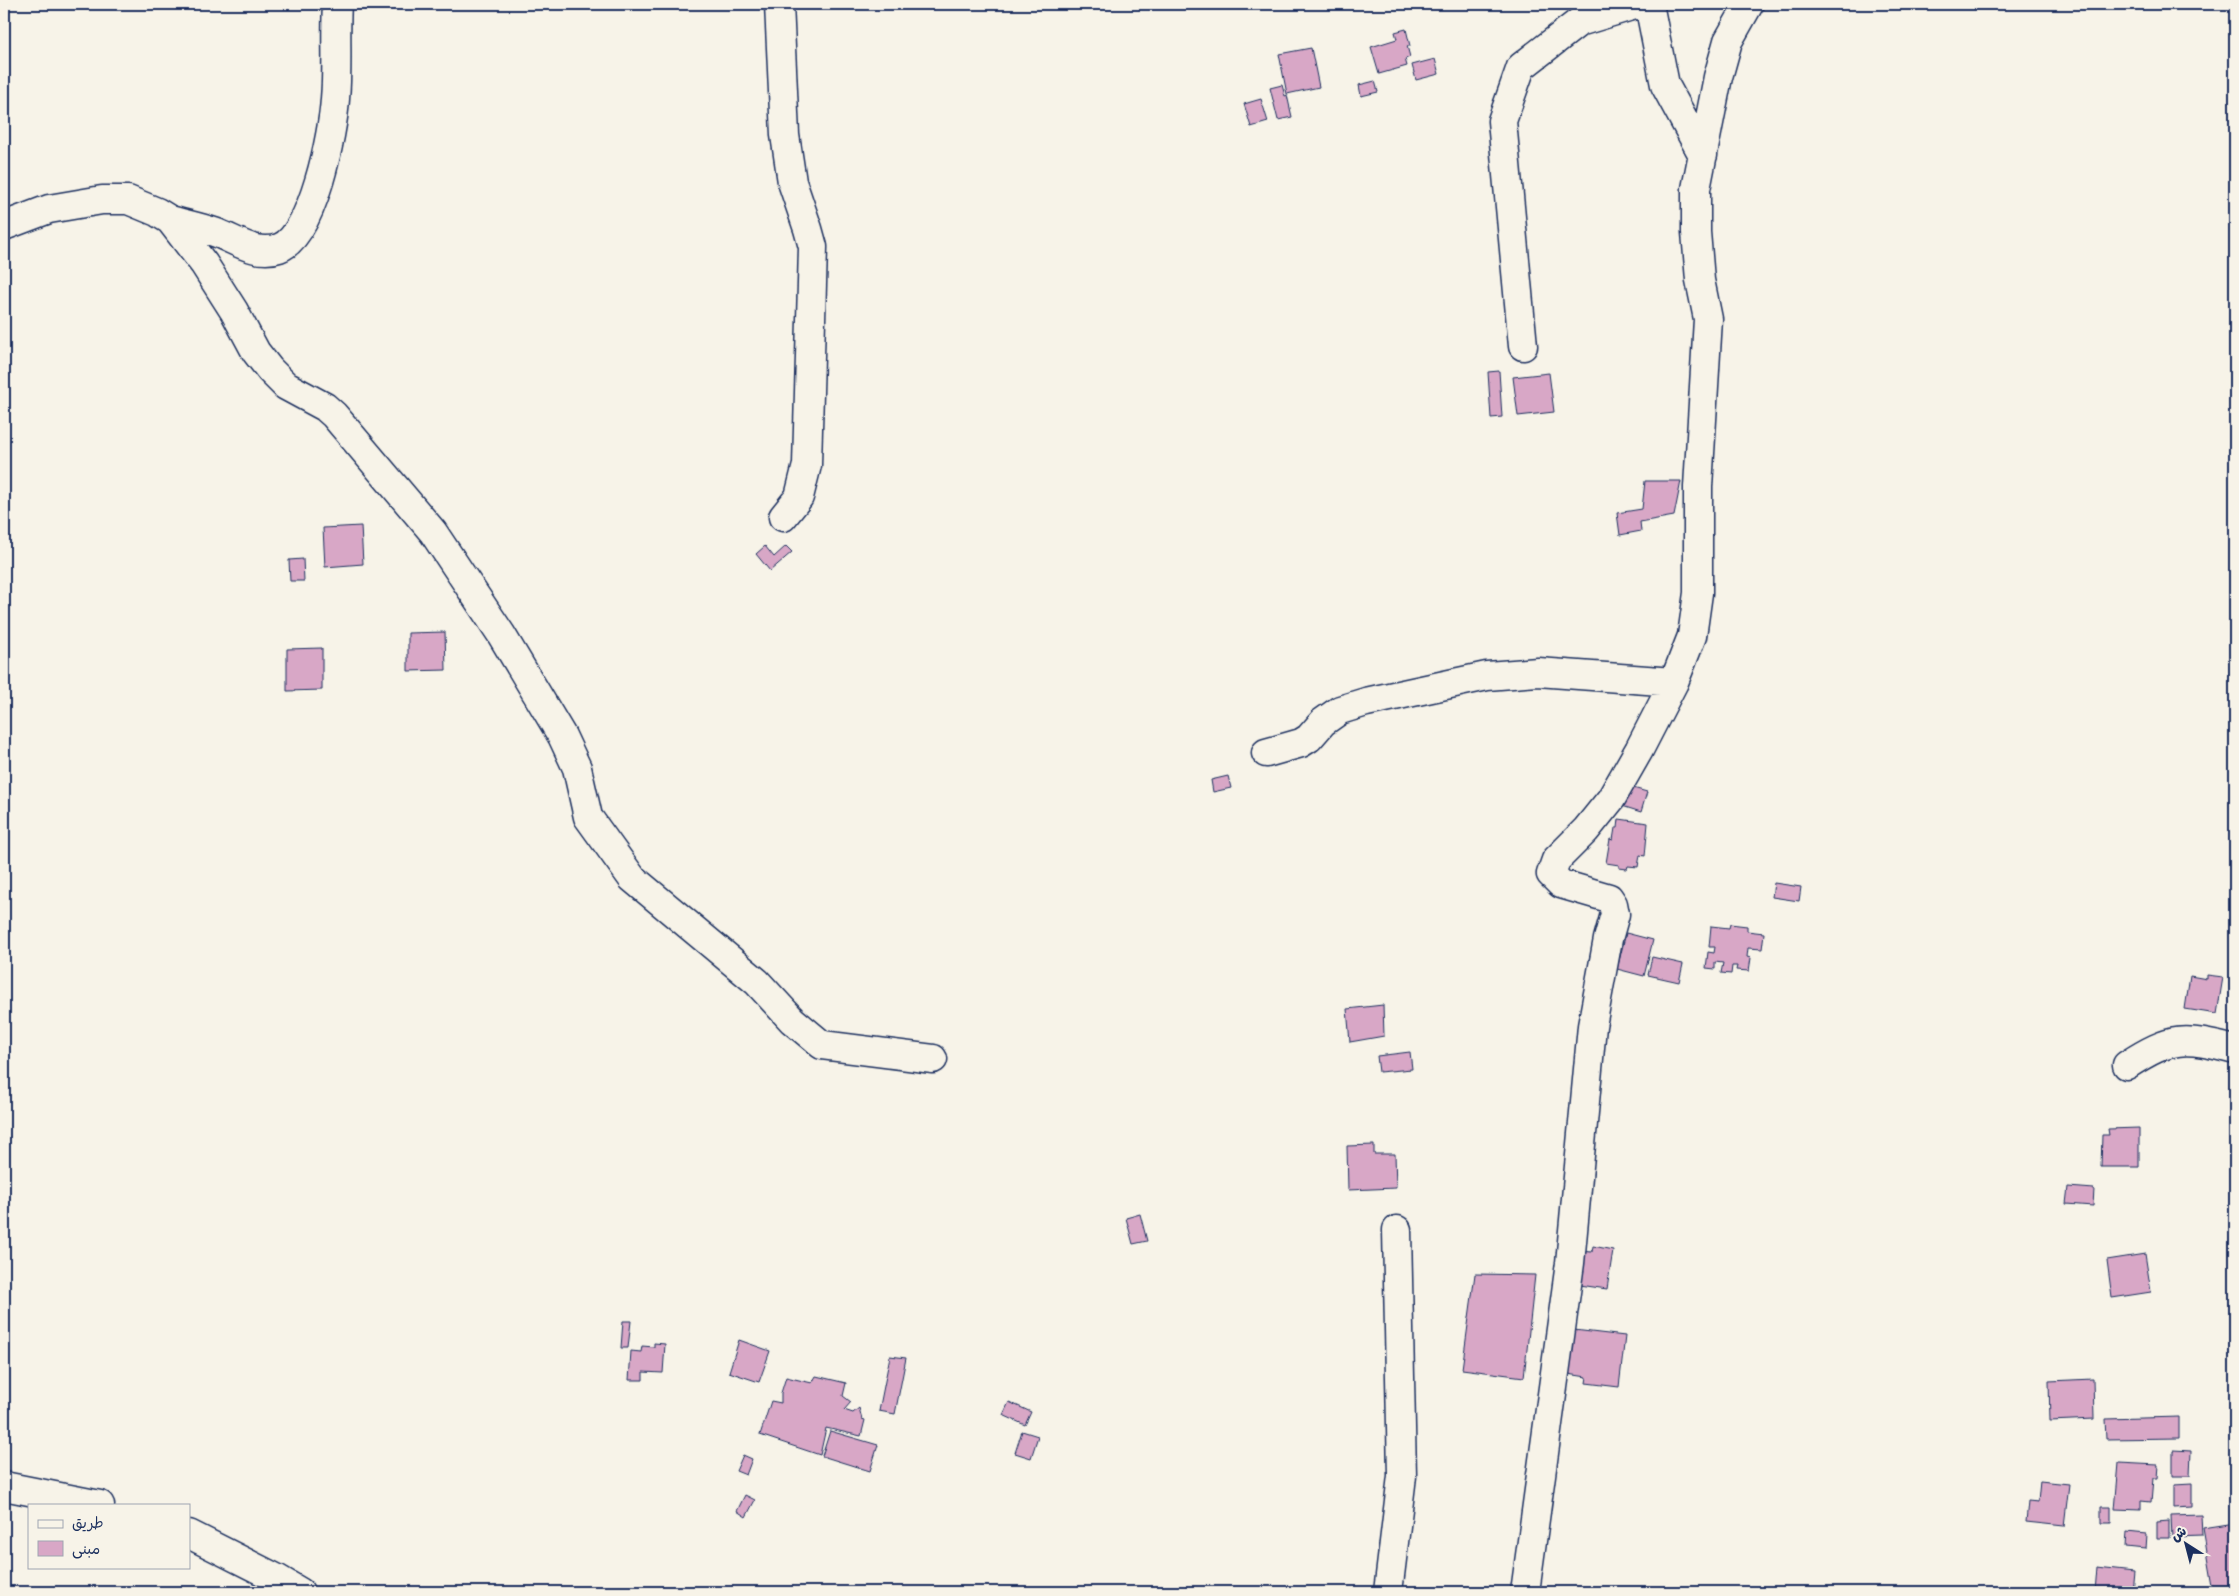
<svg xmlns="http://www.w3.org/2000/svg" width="2239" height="1596" viewBox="0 0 2239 1596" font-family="Sriracha,'Playpen Sans Arabic',sans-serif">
<rect width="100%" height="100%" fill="#f7f3e8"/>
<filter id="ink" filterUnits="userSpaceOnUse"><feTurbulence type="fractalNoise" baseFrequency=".02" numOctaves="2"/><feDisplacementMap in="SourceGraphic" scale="10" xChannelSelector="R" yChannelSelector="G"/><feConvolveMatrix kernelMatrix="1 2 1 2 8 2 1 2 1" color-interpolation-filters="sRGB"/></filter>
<g filter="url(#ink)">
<!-- building -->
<path fill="#d8a7c6" stroke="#1b2f5e" d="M1406,29l4,17h-3l3,11 -5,2 2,7 -28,8 -8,-27 26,-8 -2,-7z
M1311,48l8,39 -32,7 -8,-40z
M1435,59l4,15 -23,6 -4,-15z
M1375,81l3,11 -17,4 -2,-11z
M1282,85l3,11 2,-1 5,22 -14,3 -8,-32z
M1261,99l7,23 -17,5 -7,-23z
M1499,371l3,46 -11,1 -3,-46z
M1549,373l5,39 -36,4 -5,-39z
M1645,481h36l-7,35 -34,6 1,9 -21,4 -3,-22 25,-4z
M361,526l2,38 -38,3 -2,-39z
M765,546l9,11 12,-11 6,6 -22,19 -14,-17z
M303,559l1,22h-14l-1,-21z
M445,632l1,38 -38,1v-38z
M322,648v42l-35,1v-42z
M1228,776l3,12 -18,4 -2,-12z
M1626,786l21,6 -6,20 -22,-7z
M1619,819l29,4 -3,33 -5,-1 -2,12 -10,-1 -1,3 -8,-1v-3l-13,-2 4,-24 3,1 2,-12h3z
M1774,883l27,4 -2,14 -27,-4z
M1730,924l17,2v5l17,2 -2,16 -14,-1 -1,9 4,1 -2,13 -13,-1 1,-4h-5l-1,8 -10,-1 2,-10 -8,-1v7l-9,-1 2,-16 6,1 1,-6h-6l2,-21 18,2z
M1626,933l27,7 -9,36 -27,-7z
M1652,957l31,7 -4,18 -31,-7z
M2207,975l16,2 -6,37 -32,-5 5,-33 17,3z
M1383,1005l1,31 -34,6 -3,-33z
M1410,1052l2,17 -33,3 -2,-16z
M2139,1128v39h-38l1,-32h7l-1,-6z
M1374,1145v9h21l1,34 -48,2 -1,-44z
M2068,1187l26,2 -1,17 -27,-2z
M1140,1214l7,27 -14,3 -7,-26z
M1593,1246l20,4 -6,39 -34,-5 5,-33 14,1z
M2145,1254l6,38 -39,6 -5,-38z
M1475,1274l60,1 -11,102 -62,-8z
M623,1321h8l-3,27h-7z
M1574,1330l51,6 -6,51 -33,-4 1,-6 -19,-3z
M739,1340l31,11 -11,31 -30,-10z
M654,1343l11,1 -2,29 -20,-1v8h-14l2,-29 10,1 1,-6 12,1z
M890,1356l16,2 -11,56 -16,-3z
M816,1376l30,7 -3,13 8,6 -7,8 9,3 6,-5 3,11 3,1 -4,16 -35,-8 -6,27 -60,-20 11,-34 10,2v-10l5,-16 26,6z
M2093,1379l1,40 -44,2 -1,-40z
M1009,1402l22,10 -6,13 -22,-10z
M2179,1417v21l-73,1 -1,-20z
M830,1431l48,14 -8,26 -48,-15z
M1022,1431l16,5 -7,22 -16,-5z
M2173,1450l18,1 -1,25h-17z
M743,1455l9,4 -6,16 -10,-4z
M2119,1463l39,2 -1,13h-4l-2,24 -10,-1v9l-26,-1z
M2040,1481l29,3 -5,42 -38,-4 2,-21 10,1z
M2192,1484v23l-18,1v-23z
M745,1495l10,5 -9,17 -9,-6z
M2101,1507h10v16h-10z
M2201,1515l1,21 -30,1 -1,-21z
M2169,1521v17h-12v-16z
M2235,1523v69h-21l-11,-64z
M2127,1532l19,2 -1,15 -19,-2z
M2097,1567l37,4 -2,21h-37z"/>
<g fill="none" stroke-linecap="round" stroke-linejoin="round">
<defs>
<path id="minor" d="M779,4l6,131 7,47 16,47 5,18 -6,218 -8,32 -16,20
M1649,4l16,81 38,70
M170,220c14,4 29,7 44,12 21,7 41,24 65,16 34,-12 54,-116 56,-149 3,-32 0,-64 2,-95
M4,226l45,-17 53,-9h26l29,12 13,8 34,44 30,47 22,41 14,18 16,16 39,21 9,8 99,117 68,102 61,102 15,32 11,49 44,61 125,104 35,38 30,25 111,14
M1523,346l-21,-225 19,-54 58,-45 59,-18
M1266,753l35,-10 8,-5 14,-16 17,-12 26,-8 121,-26 51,-4 136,10
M2127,1065c45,-29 57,-28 108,-15
M4,1486l96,19
M189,1534l89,45 22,13
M1388,1592l14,-116 -5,-246
M1525,1592l45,-329 22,-237 16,-87 7,-25 -2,-10 -4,-6 -48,-14 -10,-10 5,-14 30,-30 25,-31 28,-49 35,-68 18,-46 6,-43v-106l10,-168 -8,-39 -4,-48v-43l22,-112 10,-36 21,-37"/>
</defs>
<!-- minor casing -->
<use href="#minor" stroke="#1b2f5e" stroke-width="31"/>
<!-- minor -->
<use href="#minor" stroke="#f7f3e8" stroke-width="28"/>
</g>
</g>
<!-- margin -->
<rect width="2239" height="1596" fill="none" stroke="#f7f3e8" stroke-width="20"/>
<rect x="10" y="10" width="2219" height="1576" fill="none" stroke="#1b2f5e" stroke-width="2" filter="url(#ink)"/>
<!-- legend -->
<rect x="28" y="1504" width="162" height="65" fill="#f7f3e8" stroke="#9fa5b1"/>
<rect x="38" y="1520" width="25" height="8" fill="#f7f3e8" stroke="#9fa5b1"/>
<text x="72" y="1528" font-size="15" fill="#1b2f5e">طريق</text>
<rect x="38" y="1541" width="25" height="15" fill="#d8a7c6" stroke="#9fa5b1"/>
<text x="72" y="1554" font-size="15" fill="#1b2f5e">مبنى</text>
<!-- north arrow -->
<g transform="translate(2186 1544) rotate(324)" stroke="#f7f3e8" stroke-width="4" paint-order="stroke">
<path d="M0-4L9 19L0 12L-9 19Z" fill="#1b2f5e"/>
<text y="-8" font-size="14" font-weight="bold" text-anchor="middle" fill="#1b2f5e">ش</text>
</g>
</svg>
